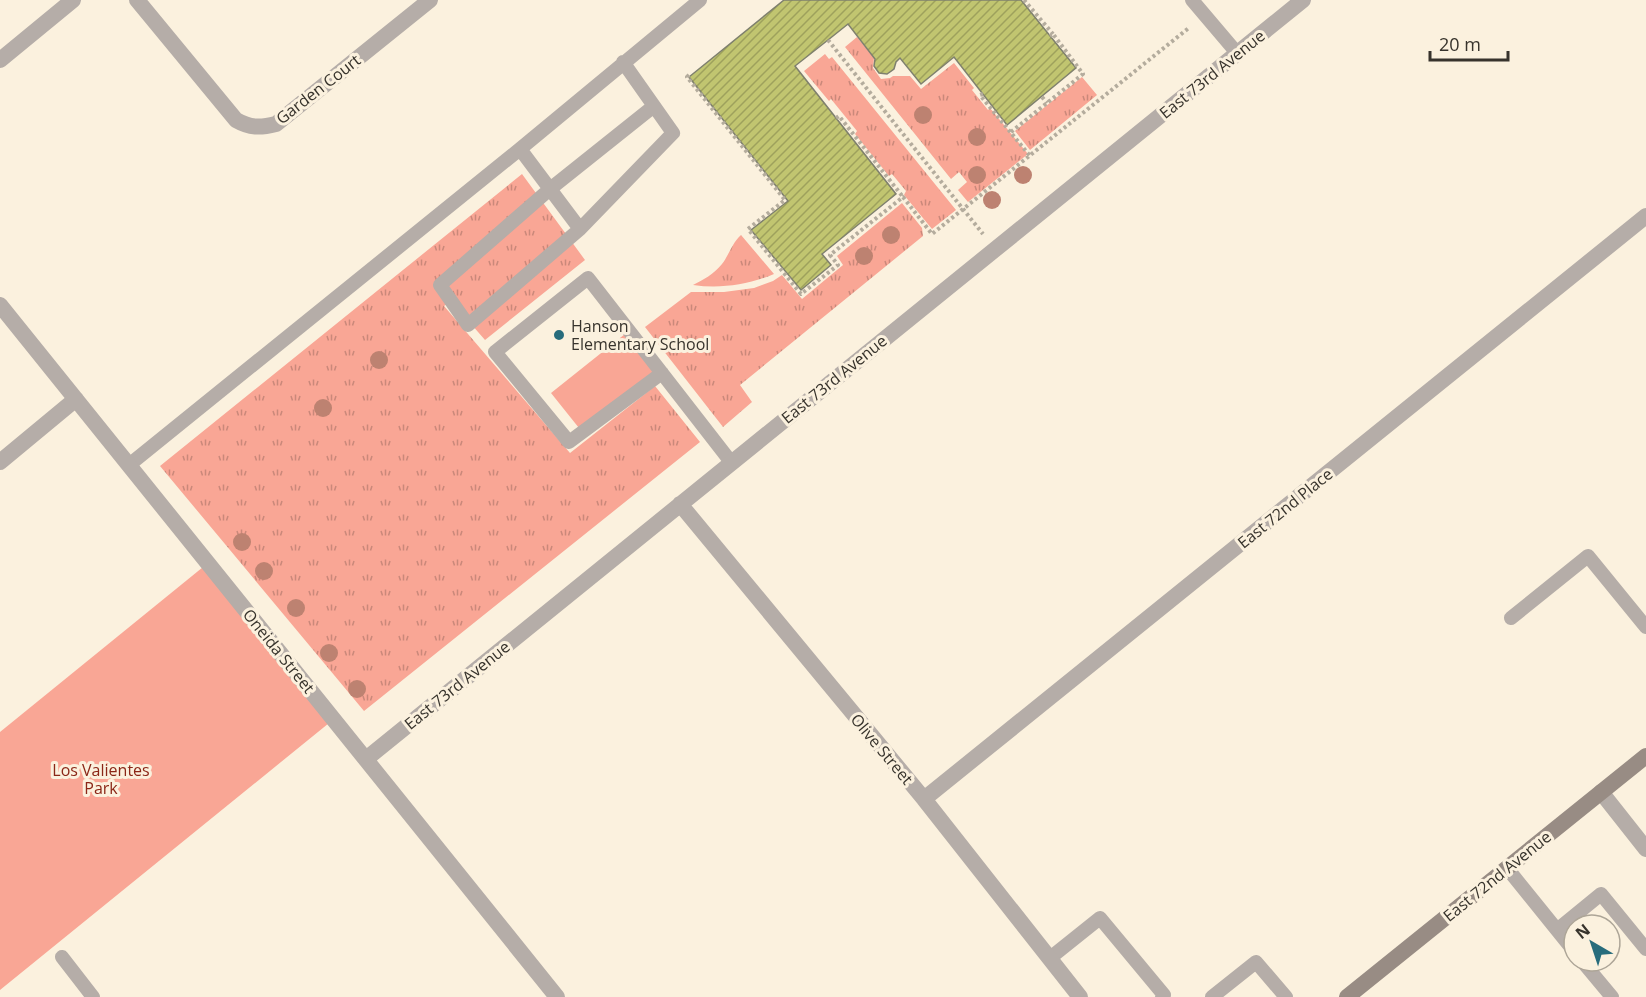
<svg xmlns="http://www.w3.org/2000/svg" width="1646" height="997" viewBox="0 0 1646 997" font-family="'Open Sans',sans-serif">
<defs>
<pattern id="grass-tufts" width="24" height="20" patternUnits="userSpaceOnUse" patternTransform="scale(1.5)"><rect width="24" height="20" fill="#f9a695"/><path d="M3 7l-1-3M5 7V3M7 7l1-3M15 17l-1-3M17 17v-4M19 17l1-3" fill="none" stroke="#ca887a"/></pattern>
<pattern id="building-hatch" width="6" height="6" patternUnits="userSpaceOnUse" patternTransform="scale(1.5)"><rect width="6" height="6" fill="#c1c570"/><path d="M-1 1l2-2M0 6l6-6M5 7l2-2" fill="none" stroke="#9ea15c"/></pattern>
</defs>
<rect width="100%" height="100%" fill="#fbf1de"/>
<!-- grass -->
<path fill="url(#grass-tufts)" d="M857,37l17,21 -1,10 8,11 9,-1 3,-2h17l11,13 33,-26 20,25 -2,2 16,20 2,-2 38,46 -60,48 -10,-12 9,-8 -8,-10 -8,7 -106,-132z
M825,54l4,5 3,-2 124,153 -24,19 -28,-34 2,-4 -14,-17 -3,2 -34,-42 2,-3 -26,-32 -2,2 -25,-30z
M1082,77l15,18 -67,55 -15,-19z
M522,174l63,86 -100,80 -34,-39 -7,5 126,147 85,-67 45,56 -336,269 -204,-245z
M902,203l20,25 1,8 -183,149 12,17 -29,25 -78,-100 46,-35h33l30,-4 19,-7 9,-6 20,24 41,-34 -6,-9z
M741,235l33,39c-26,11 -54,15 -81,11 10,-5 21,-11 29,-21 7,-9 10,-21 19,-29z"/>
<!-- park -->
<path fill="#f9a695" d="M630,330l32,39 -79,64 -32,-40z
M208,563l126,156 -334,271v-258z"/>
<!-- building -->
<path fill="url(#building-hatch)" stroke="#7f806e" stroke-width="1.5" d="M784,0h237l55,68 -69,57 -53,-68 -33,27 -21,-26 -4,4 -2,7 -7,5 -8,-1 -5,-7 1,-7 -27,-35 -20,16 -33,26 101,128 -74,60 9,11 -30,25 -50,-60 37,-29 -99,-124z"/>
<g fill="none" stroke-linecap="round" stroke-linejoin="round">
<!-- path -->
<path stroke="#b4ac9d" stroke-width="4" stroke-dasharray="3 3" stroke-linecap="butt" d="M1024,0l29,34
M828,40l155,194
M689,75l-2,2 98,123 -37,29 53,65 37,-29 -8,-10 73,-58 29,37 258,-207
M983,94l-3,1 50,61
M1042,97l5,6
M836,118l3,-2 64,81
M1011,132l72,-58 -30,-40 -3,2"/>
<!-- service -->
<path stroke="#b5ada8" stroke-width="14" d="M1192,0l45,53
M520,149l60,80 93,-96 -50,-71
M580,229l-112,96 -28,-40 110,-96 104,-83
M662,373l-93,69 -74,-90 93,-74 143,184
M129,465l391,-316 180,-149
M1511,618l77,-62 58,71
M1507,868l67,83
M1557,930l44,-36 45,55
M62,957l31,40
M1050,958l50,-40 64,77 -2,2
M1582,961l30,36
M1212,997l44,-35 30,35"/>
<!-- minor -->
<path stroke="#b5ada8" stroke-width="16" d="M137,0l99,120c14,8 24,8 40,4l154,-124
M0,60l73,-60
M0,305l557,692
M0,462l76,-63
M680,504l244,295 156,198
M366,759l937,-759
M1601,792l45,57
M924,799l722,-583"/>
<!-- secondary -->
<path stroke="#988c84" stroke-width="16" d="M1347,997l299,-241"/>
</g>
<!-- trees -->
<g fill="#bd8271">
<circle cx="923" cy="115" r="9"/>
<circle cx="977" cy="137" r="9"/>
<circle cx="977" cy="175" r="9"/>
<circle cx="1023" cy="175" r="9"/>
<circle cx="992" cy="200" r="9"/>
<circle cx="891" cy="235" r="9"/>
<circle cx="864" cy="256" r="9"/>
<circle cx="379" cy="360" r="9"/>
<circle cx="323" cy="408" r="9"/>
<circle cx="242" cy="542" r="9"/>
<circle cx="264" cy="571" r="9"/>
<circle cx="296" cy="608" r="9"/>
<circle cx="329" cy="653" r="9"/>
<circle cx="357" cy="689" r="9"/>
</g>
<!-- markers -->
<circle fill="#276c7c" stroke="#fbf1de" stroke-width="2" cx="559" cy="335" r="6"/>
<g text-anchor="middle" stroke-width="6" stroke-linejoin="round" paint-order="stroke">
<!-- street labels -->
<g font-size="16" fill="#37332c" stroke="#fbf1de">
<text transform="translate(1212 74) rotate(-39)" y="6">East 73rd Avenue</text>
<text transform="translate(318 89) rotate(-38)" y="6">Garden Court</text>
<text transform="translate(834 379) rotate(-39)" y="6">East 73rd Avenue</text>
<text transform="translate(1285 508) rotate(-39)" y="6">East 72nd Place</text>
<text transform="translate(279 651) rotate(51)" y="6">Oneida Street</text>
<text transform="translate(457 685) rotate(-39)" y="6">East 73rd Avenue</text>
<text transform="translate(882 749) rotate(50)" y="6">Olive Street</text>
<text transform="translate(1497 876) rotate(-39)" y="6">East 72nd Avenue</text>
</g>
<!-- poi labels -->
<g font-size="16" fill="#37332c" stroke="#fbf1de" text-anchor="start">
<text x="571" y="332">Hanson<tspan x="571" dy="18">Elementary School</tspan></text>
</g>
<!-- park labels -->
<g font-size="16" fill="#8b2717" stroke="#fbf1de">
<text x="101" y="776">Los Valientes<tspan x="101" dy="18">Park</tspan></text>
</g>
</g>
<!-- north arrow -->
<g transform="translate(1592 943) rotate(321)"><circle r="28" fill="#fbf1de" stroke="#ada597" stroke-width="1.5"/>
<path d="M0-4.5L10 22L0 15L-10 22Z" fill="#276c7c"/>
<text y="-9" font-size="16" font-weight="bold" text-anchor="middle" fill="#37332c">N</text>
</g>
<!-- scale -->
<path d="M1430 51v9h78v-9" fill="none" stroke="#37332c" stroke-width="3"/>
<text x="1439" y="51" font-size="18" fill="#37332c" stroke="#fbf1de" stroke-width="4.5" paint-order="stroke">20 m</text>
</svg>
